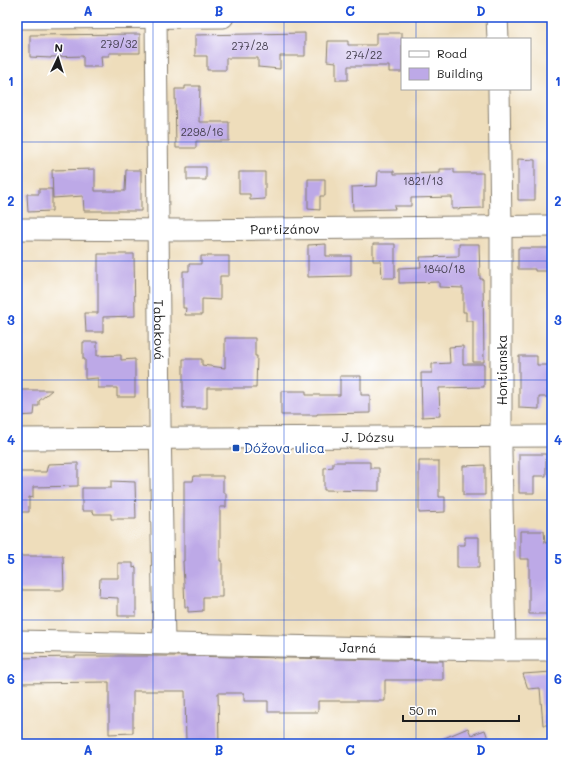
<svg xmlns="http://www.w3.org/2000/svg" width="569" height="761" viewBox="0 0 569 761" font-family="Mali,sans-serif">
<rect width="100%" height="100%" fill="#fff"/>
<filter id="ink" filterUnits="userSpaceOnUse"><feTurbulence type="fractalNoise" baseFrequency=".025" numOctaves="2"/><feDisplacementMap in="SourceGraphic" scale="8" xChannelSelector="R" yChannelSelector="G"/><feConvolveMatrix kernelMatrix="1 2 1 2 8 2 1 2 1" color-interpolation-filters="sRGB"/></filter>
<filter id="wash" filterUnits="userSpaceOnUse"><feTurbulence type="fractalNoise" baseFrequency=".012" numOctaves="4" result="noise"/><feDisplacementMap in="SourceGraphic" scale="16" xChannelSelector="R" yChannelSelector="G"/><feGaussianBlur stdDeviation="0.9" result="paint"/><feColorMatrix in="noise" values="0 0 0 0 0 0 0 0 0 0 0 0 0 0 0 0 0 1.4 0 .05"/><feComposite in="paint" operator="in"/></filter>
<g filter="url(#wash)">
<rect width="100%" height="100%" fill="#edb"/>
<g id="blocks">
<!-- building -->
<path fill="#bda9e7" d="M305,33v23h-25v13l-22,-2v-9h-32v12h-19v-14h-12v-21z
M376,33h26v39h-13v-6h-41v14h-12v-18l-9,-1 1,-20h20v4h28z
M140,34v19h-31v3h-8l1,11h-19v-11l-32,1v1l-21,-1v-22z
M185,86h15l-1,36h30v19h-33v7h-20l-1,-59h10z
M518,159l17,1v40h-17z
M187,167h19v13h-19z
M95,169v22h30l1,-21h15v41h-57l-1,-15 -30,2 -1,-28z
M440,169h14v4h29v35l-31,1v-12l-41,1v8h-17l1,3 -42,1 -1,-23 25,-1 1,-15h16v3l46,-1z
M239,172h26v27l-15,1v-6h-11z
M308,179h17v17h-5v14l-12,-1z
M39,189h13v22l-24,1 -1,-18h12z
M326,244v12h25v20l-43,1v-32z
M373,244h22v34h-13l-1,-17h-8z
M459,244h20l1,35h3l1,83h-11v-41h-7v-9h-3v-24l-24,-1v-5l-40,1v-15l22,-1 -1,-10 39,-1z
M518,248h34v23h-17v-2h-17z
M98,254h36l1,62 -32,1v15h-17l-1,-19h13z
M201,256h28v20h-9v24l-18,-1v16h-17l1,-7h-3v-37h6v-7h12z
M225,338h30v18h2l-1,32h-49v20h-24v-49h19v6l23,3z
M83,342h14v14l24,-1v5l14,-1v38h-18v-9h-19v-10l-13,1v-20h-2z
M463,346v18h21v23l-45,1 1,28 -18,1 -1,-44h11v-9l18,-1 -1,-16z
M519,356h18v9h15v32h-13v12l-20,-1z
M340,376h21v19h9v18l-53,1v1h-36v-24h25v4h34z
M17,390h35l-13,11v5h-4l-1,9 -17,1z
M519,454h27v22h-12v17h-15z
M419,461h20v36h6v15l-26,1z
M333,462h37v6h9v23l-55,-1v-22l9,-1z
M78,463v23l-45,1v11l-4,-1v15h-12v-40h29l2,-8z
M485,465v30h-22v-29z
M194,476h29v17h3v14h-6v54h2v36h-19v14l-15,1v-5h-3l-2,-46h1v-80h9z
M111,481l24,1 1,37h-25v-5h-17l-1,-3h-11v-23h29z
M520,531h24l1,12 7,-1v72h-23v-55h-9z
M465,537h14v31h-22v-23h8z
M17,556h46l1,34h-47z
M118,563h15v5l3,-1v49h-18v-18l-19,-1 1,-19h18z
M76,656h106l261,5v19h-58v21h-67v11h-50v-11h-24v-8h-26l1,51h-33l-1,-53h-52v42l-24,1v-52l-92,1v-25l59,-1z
M552,672v53h-9l-3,-37 -12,1 -5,-15z
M468,728l3,7 14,-5 5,14h-60z"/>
</g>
</g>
<g filter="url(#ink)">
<use href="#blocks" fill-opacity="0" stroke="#857c6c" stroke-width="1"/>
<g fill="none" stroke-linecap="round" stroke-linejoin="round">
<defs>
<g id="minor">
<path id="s1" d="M156,17l4,407 4,219"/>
<path d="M497,17l1,22"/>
<path d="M17,18l206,-1"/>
<path d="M499,89l2,138v225l4,198"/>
<path id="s2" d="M17,229l164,1 371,-4"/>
<path id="s3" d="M17,439l535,-3"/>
<path id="s4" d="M17,641l474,9h61"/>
</g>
</defs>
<!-- minor casing -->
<use href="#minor" stroke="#857c6c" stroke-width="23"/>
<!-- minor -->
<use href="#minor" stroke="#fff" stroke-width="21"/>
</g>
</g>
<!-- grid -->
<path fill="none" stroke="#1d4ed8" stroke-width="1" stroke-opacity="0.55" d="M153,17v727M284,17v727M416,17v22M416,89v655M17,142h535M17,261h535M17,380h535M17,500h535M17,620h535"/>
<!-- markers -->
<rect fill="#1a4fb4" stroke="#fff" stroke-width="1.5" x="232" y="444" width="8" height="8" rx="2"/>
<g text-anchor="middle" stroke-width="3.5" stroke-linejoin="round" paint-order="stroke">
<!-- number labels -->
<g font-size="11" fill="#443f4f">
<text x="119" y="48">279/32</text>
<text x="250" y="50">277/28</text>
<text x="364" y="59">274/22</text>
<text x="202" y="136">2298/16</text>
<text x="423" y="185">1821/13</text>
<text x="444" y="273">1840/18</text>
</g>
<!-- street labels -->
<g font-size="13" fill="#1c1c1c" stroke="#fff">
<text dy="5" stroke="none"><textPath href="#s2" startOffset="268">Partizánov</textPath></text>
<text dy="5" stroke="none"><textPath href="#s1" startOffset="313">Tabaková</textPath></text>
<text transform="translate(502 370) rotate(-90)" y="5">Hontianska</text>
<text dy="5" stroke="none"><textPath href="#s3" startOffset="351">J. Dózsu</textPath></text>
<text dy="5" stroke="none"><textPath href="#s4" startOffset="341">Jarná</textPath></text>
</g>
<!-- transit labels -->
<g font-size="13" fill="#164399" stroke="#fff" text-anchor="start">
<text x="244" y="453">Dóžova ulica</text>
</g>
</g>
<!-- margin -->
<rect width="569" height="761" fill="none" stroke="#fff" stroke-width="44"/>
<!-- legend -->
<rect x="401" y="38" width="130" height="52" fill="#ffffff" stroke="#a4a4a4"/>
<rect x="409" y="51" width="20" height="6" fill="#ffffff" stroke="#a4a4a4"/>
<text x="437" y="58" font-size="12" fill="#1c1c1c">Road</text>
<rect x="409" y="68" width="20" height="12" fill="#bda9e7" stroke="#a4a4a4"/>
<text x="437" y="78" font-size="12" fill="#1c1c1c">Building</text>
<!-- north arrow -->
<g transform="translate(58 58) rotate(4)" stroke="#ffffff" stroke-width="3" paint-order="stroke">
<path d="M0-3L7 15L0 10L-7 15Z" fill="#1c1c1c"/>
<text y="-6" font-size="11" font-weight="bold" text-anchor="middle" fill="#1c1c1c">N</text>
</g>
<!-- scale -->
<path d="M403 715v6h116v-6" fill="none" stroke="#1c1c1c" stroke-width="2"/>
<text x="409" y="715" font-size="12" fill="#1c1c1c" stroke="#ffffff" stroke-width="3" paint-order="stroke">50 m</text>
<rect x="22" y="22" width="525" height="717" fill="none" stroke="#1d4ed8" stroke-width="1.5"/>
<g font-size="13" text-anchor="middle" font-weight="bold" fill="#1d4ed8">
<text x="88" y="16">A</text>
<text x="219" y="16">B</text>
<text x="350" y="16">C</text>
<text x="481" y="16">D</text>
<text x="11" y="86">1</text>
<text x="558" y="86">1</text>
<text x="11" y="206">2</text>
<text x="558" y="206">2</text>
<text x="11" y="325">3</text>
<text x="558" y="325">3</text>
<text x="11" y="445">4</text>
<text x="558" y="445">4</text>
<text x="11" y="564">5</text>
<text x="558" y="564">5</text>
<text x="11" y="684">6</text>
<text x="558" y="684">6</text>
<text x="88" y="755">A</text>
<text x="219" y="755">B</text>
<text x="350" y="755">C</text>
<text x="481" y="755">D</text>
</g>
</svg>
